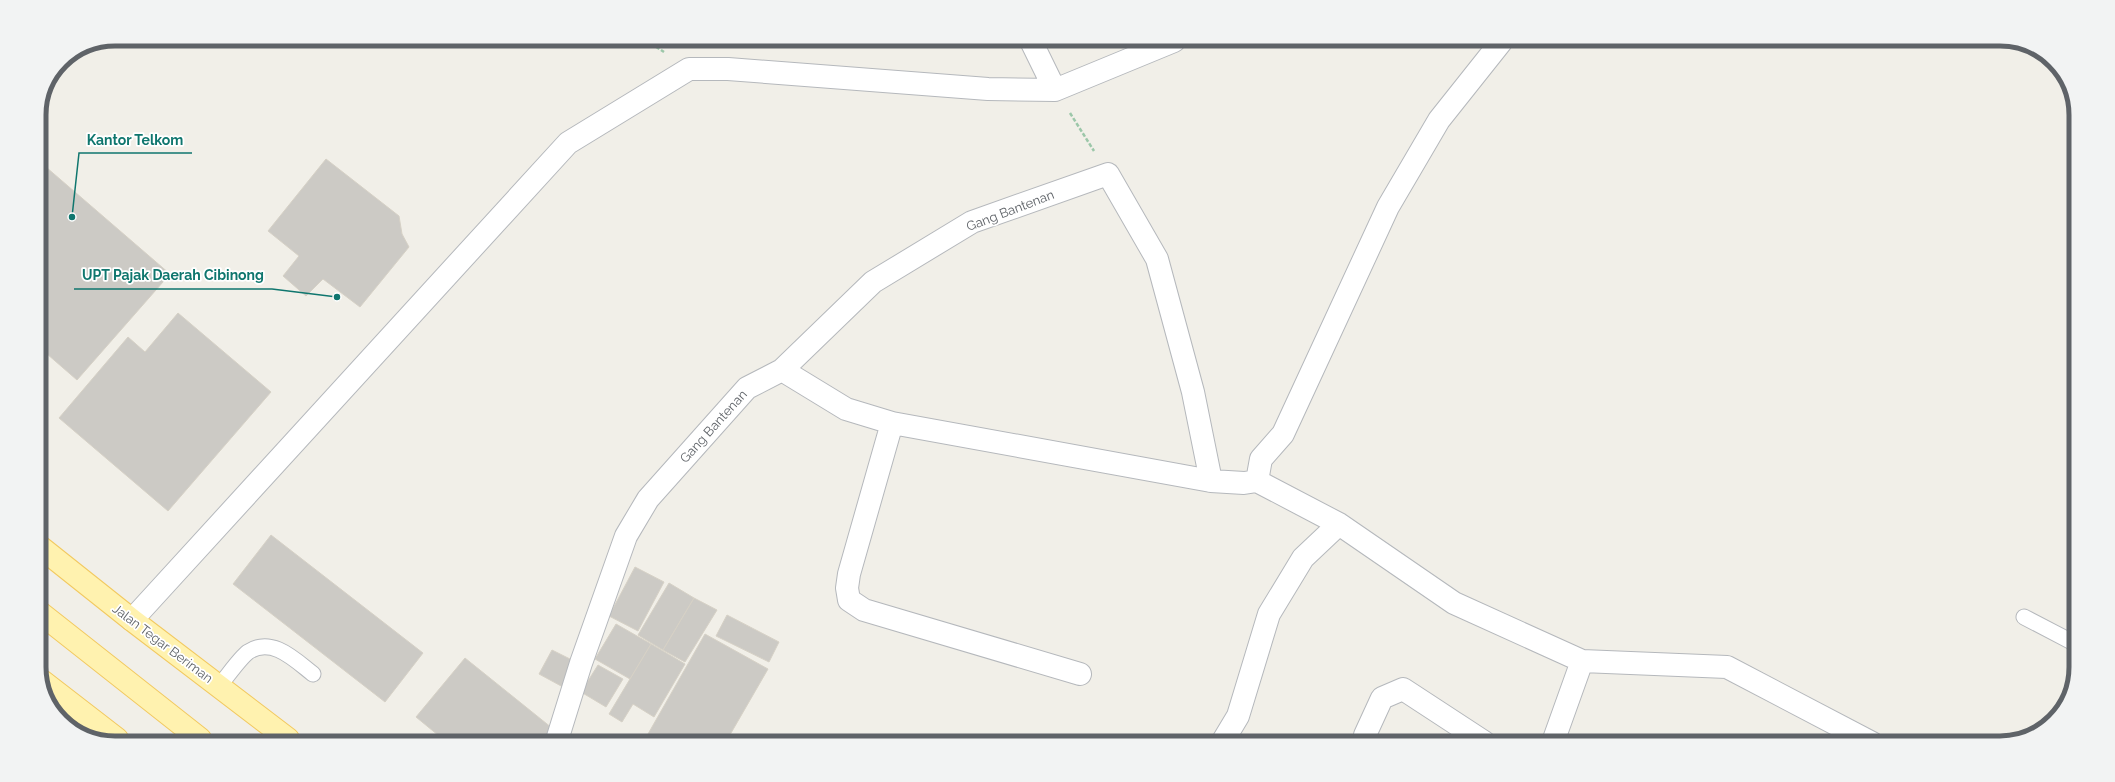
<svg xmlns="http://www.w3.org/2000/svg" width="2115" height="782" viewBox="0 0 2115 782" font-family="Raleway,sans-serif">
<rect width="100%" height="100%" fill="#f1efe8"/>
<!-- building -->
<path fill="#cccac5" stroke="#d6d1c6" d="M326,159l73,57 3,18 7,13 -49,60 -37,-28 -17,17 -23,-20 16,-20 -31,-25z
M39,161l131,113 -93,106 -38,-33z
M178,313l93,79 -103,119 -109,-93 69,-81 17,15z
M271,535l152,118 -38,49 -152,-118z
M635,567l29,15 -26,49 -29,-15z
M669,583l25,15 -31,52 -25,-15z
M694,598l23,12 -32,52 -22,-12z
M727,615l52,27 -10,20 -53,-26z
M616,624l35,20 -21,35 -35,-20z
M705,634l63,35 -41,71h-68l-11,-6z
M651,644l34,20 -31,53 -21,-13 -11,18 -13,-8z
M552,650l24,12 -13,25 -24,-13z
M465,658l87,70 -10,12h-98l-28,-23z
M598,665l25,14 -17,28 -25,-15z"/>
<g fill="none" stroke-linecap="round" stroke-linejoin="round">
<defs>
<path id="service" d="M2024,617l48,25
M219,686c8,-9 20,-27 29,-34 24,-16 47,8 65,22"/>
<path id="minor" d="M1031,41l24,49
M782,370l64,39 46,14 319,58 33,2 13,-2 82,43 115,79 128,58 145,6 145,76
M892,423l-43,151 -2,14 2,12 15,10 216,64
M1257,481l4,-22 22,-25 105,-227 51,-87 62,-78
M132,620l436,-477 121,-74h39l260,20 67,1 119,-49
M1365,735l17,-37 21,-9 81,53
M557,740l24,-77 45,-127 22,-37 99,-111 35,-18 91,-88 99,-60 136,-48 49,85 36,133 18,89
M1223,741l15,-25 31,-102 34,-56 36,-34
M1553,742l29,-81"/>
<path id="primary" d="M39,546l93,74 156,119
M39,612l161,127
M42,681l75,58"/>
</defs>
<!-- service casing -->
<use href="#service" stroke="#b5b8bc" stroke-width="17"/>
<!-- minor casing -->
<use href="#minor" stroke="#b5b8bc" stroke-width="24"/>
<!-- primary casing -->
<use href="#primary" stroke="#f2c960" stroke-width="24"/>
<!-- path -->
<path stroke="#9cc7a9" stroke-width="2.5" stroke-dasharray="4 2" stroke-linecap="butt" d="M646,40l18,12
M1070,113l24,38"/>
<!-- service -->
<use href="#service" stroke="#fff" stroke-width="15"/>
<!-- minor -->
<use href="#minor" stroke="#fff" stroke-width="22"/>
<!-- primary -->
<use href="#primary" stroke="#fff2af" stroke-width="22"/>
</g>
<g text-anchor="middle" stroke-width="3.5" stroke-linejoin="round" paint-order="stroke">
<!-- street labels -->
<g font-size="13" fill="#5f6368" stroke="#fff">
<text transform="translate(1010 210) rotate(-21)" y="5">Gang Bantenan</text>
<text transform="translate(713 426) rotate(-48)" y="5">Gang Bantenan</text>
<text transform="translate(163 643) rotate(37)" y="5">Jalan Tegar Beriman</text>
</g>
</g>
<!-- crop -->
<path d="M0 0H2115V782H0ZM115 46H2000A69 69 0 0 1 2069 115V667A69 69 0 0 1 2000 736H115A69 69 0 0 1 46 667V115A69 69 0 0 1 115 46Z" fill="#f2f3f3" fill-rule="evenodd"/>
<path fill="none" stroke="#5f6368" stroke-width="5" d="M115 46H2000A69 69 0 0 1 2069 115V667A69 69 0 0 1 2000 736H115A69 69 0 0 1 46 667V115A69 69 0 0 1 115 46Z"/>
<!-- callouts -->
<path fill="none" stroke="#0f766e" stroke-width="1.5" d="M72 217L79 153H192M337 297L272 289H74"/>
<g fill="#0f766e" stroke="#fff" stroke-width="1.5">
<circle cx="72" cy="217" r="4"/>
<circle cx="337" cy="297" r="4"/>
</g>
<g font-size="14" text-anchor="middle" font-weight="bold" fill="#0f766e" stroke="#fff" stroke-width="3.5" stroke-linejoin="round" paint-order="stroke">
<text x="135" y="145">Kantor Telkom</text>
<text x="173" y="280">UPT Pajak Daerah Cibinong</text>
</g>
</svg>
